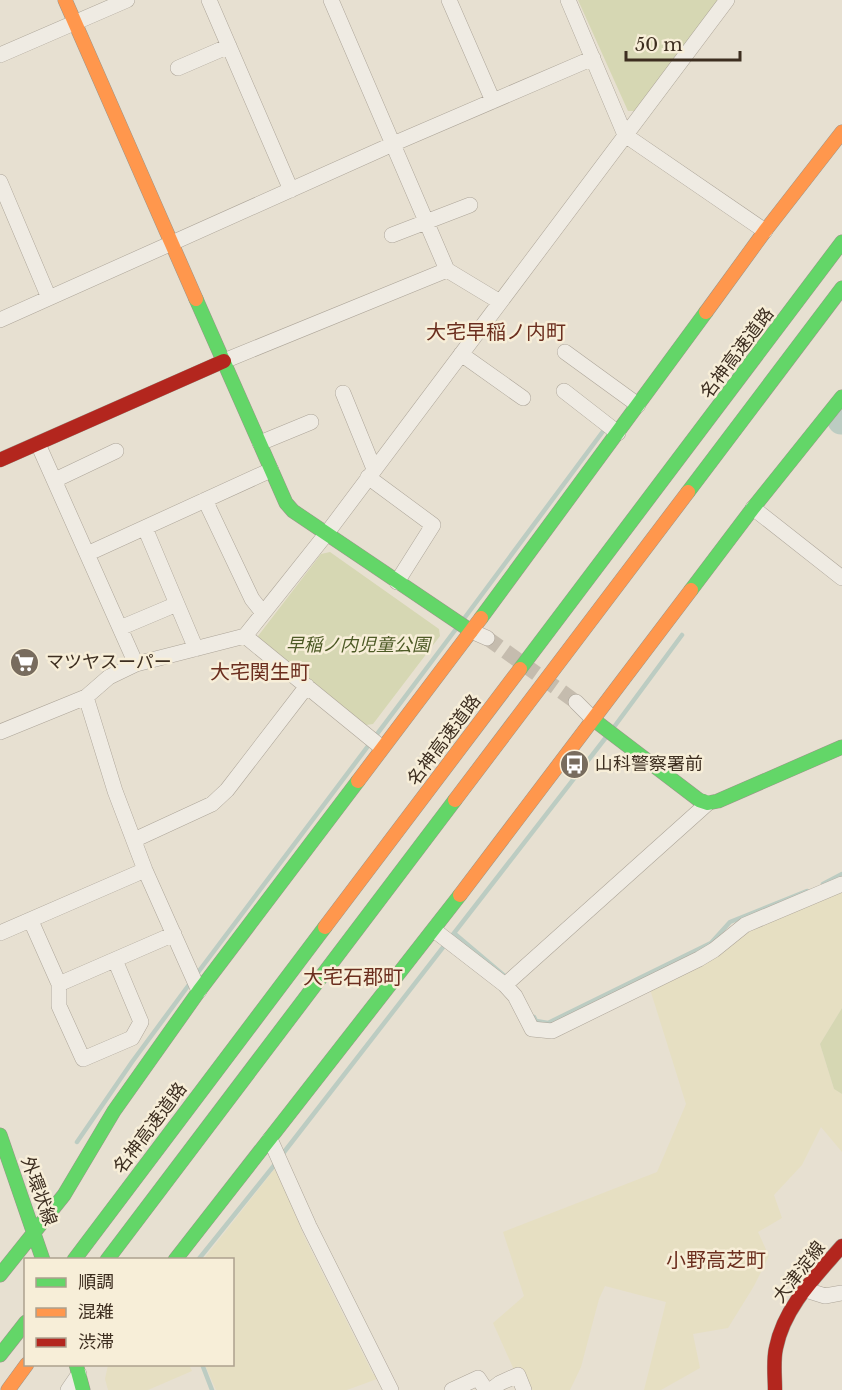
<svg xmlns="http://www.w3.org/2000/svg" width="842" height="1390" viewBox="0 0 842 1390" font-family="'Libre Baskerville','Noto Sans JP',serif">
<rect width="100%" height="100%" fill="#e7e0d1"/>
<!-- farmland -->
<path fill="#e6dfc2" d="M842,887v121l-22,36 14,45 8,5v58l-21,-25 -19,38 -28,30 8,23 -24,14 11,24 -15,30 -26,42 -35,6 7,34 -39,22h-17l22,-88 -61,-16 -6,13 -18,68 -11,23h-47l-30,-67 31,-27 -21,-64 154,-60 29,-68 -37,-118 91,-52z
M276,1167l28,69 69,138h3l1,5 -30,11h-131l-11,-25 27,-1v-104h-29z
M108,1365h81l3,6 -44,19h-40l-3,-11z"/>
<!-- green -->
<path fill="#d6d7b3" d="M578,0h142l-83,111h-9z
M330,552l109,77 1,7 -67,88 -7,1 -107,-82 -1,-7 63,-82z
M842,1008v86l-8,-5 -14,-45z"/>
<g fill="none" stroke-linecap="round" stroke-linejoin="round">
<!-- stream -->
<path stroke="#bcccc2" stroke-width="4.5" d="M463,620l141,-190
M614,727l68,-92
M823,884l19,-10
M455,934l52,44
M196,975l260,-346
M534,1017l2,4 12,2 163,-80 19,-21 77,-31
M77,1142l55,-80 59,-80
M281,1156l326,-420
M198,1260l78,-97
M202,1364l10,26"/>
<!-- river -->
<path stroke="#bcccc2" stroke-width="27" d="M841,421l1,-1"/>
<!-- street-tunnel -->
<path stroke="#c5bcae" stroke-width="15" stroke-dasharray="15 8" stroke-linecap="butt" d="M487,638l89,64"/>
<defs>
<path id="street" d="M209,0l82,190
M331,0l116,270 53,32
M449,0l44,101
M568,0l57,135 140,96
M0,55l127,-55
M178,68l51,-22
M0,182l49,116
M392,235l78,-30
M0,320l393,-176 200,-86
M565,352l73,53
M461,354l62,44
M224,361l223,-91
M564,391l54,42
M343,393l31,76
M260,443l51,-21
M38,444l98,220
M368,477l65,48 -36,57
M55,480l61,-29
M205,500l47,99 11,14
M753,508l89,70
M87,554l184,-84
M177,604l19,45
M120,628l57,-24 -32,-76
M471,631l16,7
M245,636l136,111
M86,697l29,94 30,79 54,121
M576,702l18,18
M0,732l86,-35 23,-20 27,-13 109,-28 82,-103 400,-533
M134,840l78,-36 15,-14 80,-104
M31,921l28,63v22l24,53 49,-21 9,-16 -26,-62
M434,930l71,55 10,11 17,33 20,2 147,-72 15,-9 31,-25 97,-41
M0,933l145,-63
M59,984l115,-50
M505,985l203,-182
M270,1139l39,87 82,164
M806,1290l19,6 17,-3
M68,1390l11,-16
M452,1390l26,-12 8,12
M491,1390l9,-7 18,-8 6,15"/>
<path id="fast" d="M196,299l90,204 7,8 178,120
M688,492l154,-204
M691,590l62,-82 89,-111
M481,618l225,-306
M520,669l322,-427
M594,720l105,80 9,3 10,-2 124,-54
M0,1135l43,125
M74,1260l251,-333
M107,1260l348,-460
M175,1260l285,-365
M0,1275l64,-80 50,-84 85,-120 159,-210
M0,1355l26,-33
M76,1364l7,26"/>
<path id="slow" d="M65,0l131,299
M706,312l59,-81 77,-99
M358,781l123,-163
M455,800l233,-308
M460,895l231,-305
M325,927l195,-258
M8,1390l19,-26"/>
<path id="jam" d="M0,460l224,-99
M775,1390c0,-14 -2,-29 1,-42 8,-41 40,-72 66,-102"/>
</defs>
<!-- street casing -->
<use href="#street" stroke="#ada599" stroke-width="16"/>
<!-- fast casing -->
<use href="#fast" stroke="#9c958a" stroke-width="15"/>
<!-- slow casing -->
<use href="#slow" stroke="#9c958a" stroke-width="15"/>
<!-- jam casing -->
<use href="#jam" stroke="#9c958a" stroke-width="15"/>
<!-- street -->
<use href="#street" stroke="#efebe3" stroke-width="15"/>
<!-- fast -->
<use href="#fast" stroke="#63d668" stroke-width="14"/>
<!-- slow -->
<use href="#slow" stroke="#ff974d" stroke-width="14"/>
<!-- jam -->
<use href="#jam" stroke="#b3261e" stroke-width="14"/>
</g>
<!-- icons -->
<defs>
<symbol id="supermarket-disc" viewBox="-11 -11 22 22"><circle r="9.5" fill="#786c5e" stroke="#f7eed8"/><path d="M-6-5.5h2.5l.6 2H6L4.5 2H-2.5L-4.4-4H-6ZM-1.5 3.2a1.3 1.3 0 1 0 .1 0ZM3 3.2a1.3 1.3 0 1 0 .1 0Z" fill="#fff"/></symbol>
<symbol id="bus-disc" viewBox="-11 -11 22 22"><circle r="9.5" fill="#786c5e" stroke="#f7eed8"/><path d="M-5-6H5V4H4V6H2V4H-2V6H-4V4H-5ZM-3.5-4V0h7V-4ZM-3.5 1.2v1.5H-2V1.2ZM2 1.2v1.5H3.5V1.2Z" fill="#fff"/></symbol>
</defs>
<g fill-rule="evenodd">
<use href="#supermarket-disc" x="8" y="646" width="33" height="33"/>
<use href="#bus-disc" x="558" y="748" width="33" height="33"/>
</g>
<g text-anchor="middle" stroke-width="5" stroke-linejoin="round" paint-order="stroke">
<!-- street labels -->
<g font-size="18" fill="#3d2e20" stroke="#f7eed8">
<text transform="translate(737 353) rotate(-53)" y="6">名神高速道路</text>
<text transform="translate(444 740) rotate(-53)" y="6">名神高速道路</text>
<text transform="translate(150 1128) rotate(-53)" y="6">名神高速道路</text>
<text transform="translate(39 1191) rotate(70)" y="6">外環状線</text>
<text transform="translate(799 1272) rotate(-52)" y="6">大津淀線</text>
</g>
<!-- park labels -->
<g font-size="18" font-style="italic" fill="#4d5a26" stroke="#f7eed8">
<text x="358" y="651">早稲ノ内児童公園</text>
</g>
<!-- poi labels -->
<g font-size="18" fill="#3d2e20" stroke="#f7eed8" text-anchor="start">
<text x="46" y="668">マツヤスーパー</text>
<text x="595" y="770">山科警察署前</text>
</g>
<!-- neighbourhood labels -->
<g font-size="20" fill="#6b2e1e" stroke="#f7eed8">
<text x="496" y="339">大宅早稲ノ内町</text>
<text x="260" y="679">大宅関生町</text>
<text x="353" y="984">大宅石郡町</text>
<text x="716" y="1267">小野高芝町</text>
</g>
</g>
<!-- legend -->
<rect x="24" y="1258" width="210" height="108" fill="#f7eed8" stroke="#ada18e" stroke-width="1.5"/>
<rect x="36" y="1278" width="30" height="9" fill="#63d668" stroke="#ada18e" stroke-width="1.5"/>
<text x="78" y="1288" font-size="18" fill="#3d2e20">順調</text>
<rect x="36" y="1308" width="30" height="9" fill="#ff974d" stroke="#ada18e" stroke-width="1.5"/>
<text x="78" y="1318" font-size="18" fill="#3d2e20">混雑</text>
<rect x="36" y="1338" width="30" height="9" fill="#b3261e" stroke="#ada18e" stroke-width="1.5"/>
<text x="78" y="1348" font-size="18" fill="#3d2e20">渋滞</text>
<!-- scale -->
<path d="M626 51v9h114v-9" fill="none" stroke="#3d2e20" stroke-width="3"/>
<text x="635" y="51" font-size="18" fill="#3d2e20" stroke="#f7eed8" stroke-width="4.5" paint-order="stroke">50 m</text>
</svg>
